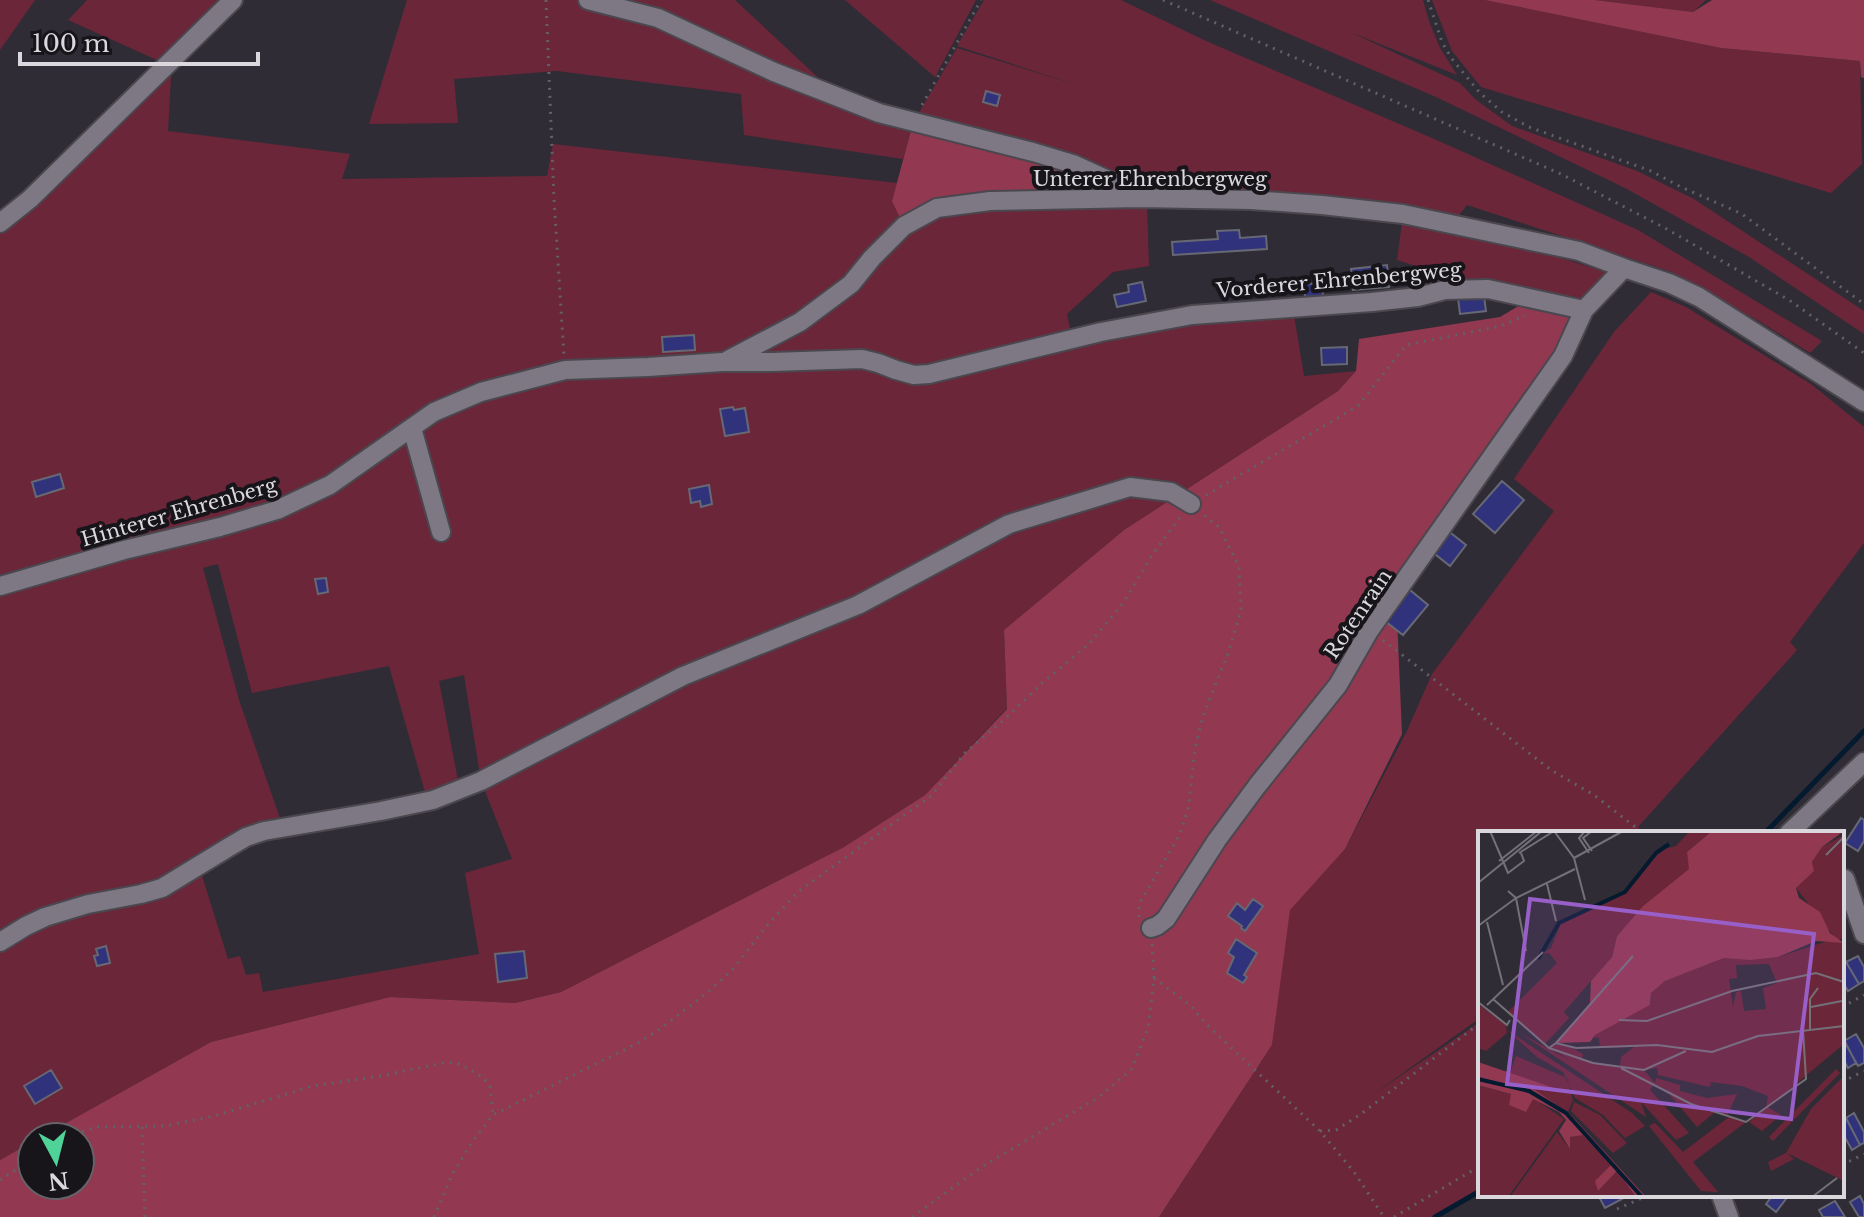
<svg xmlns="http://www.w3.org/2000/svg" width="1864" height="1217" viewBox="0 0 1864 1217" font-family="'Libre Baskerville',serif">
<rect width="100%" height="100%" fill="#302c35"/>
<!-- green -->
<path fill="#6c2639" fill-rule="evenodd" d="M0,0h35l-35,50z
M87,0h139l-54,59 -4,72 182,23 -8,25 205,-3 6,-32 344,39 -5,18 45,7 210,-3 2,61 -36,6 -46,42 5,24 120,-23 101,-6 11,67 52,-5 -18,20 -214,139 -120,100 3,78 -82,87 -81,52 -283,145 -46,11 -125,-6 -179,45 -170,95h-9v5l-32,18v-947l166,-149 -98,-44zM218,564l34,129 137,-27 36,126 33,-11 -19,-100 25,-6 17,106 31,78 -47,14 14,81 -216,38 -4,-19 -13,2 -6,-19 -12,3 -29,-93 84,-39 -44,-127 -36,-132z
M407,0h328l105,98 73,25 44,-75 120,37 -120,-39 27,-46h137l85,41 226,97 206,92 184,111 -12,12 -53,-33 -85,-48 -205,-67 -16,20 156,47 -21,31 -98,-14 -91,-29 6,-45 -338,-16 -152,-76 -10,36 -159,-24 -3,-41 -184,-23 -103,8 4,44 -89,1z
M845,0h131l-41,77z
M1210,0h213l6,21 11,27 17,27 -107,-43 110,51 15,16 37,27 125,45 57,28 170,112v23l-115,-77 -124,-69 -189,-91z
M1432,0h53l236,48 139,13 2,103 -31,29 -350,-106 -29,-36z
M1595,0h111l-13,12z
M1651,292l35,15 125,77 53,43v116l-74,99 7,8 -159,177 5,6h-163v185l-108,77 108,-73v169l-45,26h-276l113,-172 17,-135 56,-61 61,-116 26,-59 122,-163 -40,-32 100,-147z"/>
<!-- forest -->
<path fill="#923851" d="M1485,0h110l98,12 19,-12h152v78l-3,-1 -1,-16 -139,-13z
M913,123l160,41 -7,40 -76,-3 -86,25 -12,-25z
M1527,301l57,9 -188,284 6,140 -57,115 -55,61 -18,135 -113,172h-1159v-57l32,-18v43h48v-48h-39l170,-95 179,-45 125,6 46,-11 283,-145 81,-52 82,-86 -3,-79 120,-100 214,-139 18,-20 3,-32 141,-22z"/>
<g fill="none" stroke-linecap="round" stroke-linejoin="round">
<!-- stream -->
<path stroke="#041a2f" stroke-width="5" d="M1765,833l99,-102
M1435,1217l45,-26"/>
</g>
<!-- building -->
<path fill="#31327c" stroke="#666873" stroke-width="2" d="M986,91l14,4 -3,11 -14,-4z
M1239,230l1,8 26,-2 1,13 -94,6 -1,-13 46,-3 -1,-8z
M1387,265l2,22 -36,3 -2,-21z
M1142,282l4,19 -29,6 -3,-12 15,-3 -1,-7z
M1322,283l1,13 -18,1 -1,-13z
M1484,296l2,15 -26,3 -2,-16z
M694,335l1,15 -32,2 -1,-15z
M1347,347v17l-25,1 -1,-17z
M733,407l1,3 11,-2 4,24 -24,4 -5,-27z
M60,474l4,14 -28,9 -4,-15z
M1502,481l22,19 -29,33 -22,-19z
M709,485l3,19 -11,3 -1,-6 -9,2 -2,-14z
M1447,530l19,15 -16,21 -19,-15z
M326,578l2,14 -10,2 -3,-15z
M1410,590l18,15 -25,30 -18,-14z
M1861,818l3,2v21l-6,10 -13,-8z
M1253,899l10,7 -18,25 -4,-3 1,-2 -14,-10 9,-13 8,7z
M1236,939l21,14 -13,22 3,2 -4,6 -16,-10 7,-16 -6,-4z
M106,946l4,17 -13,3 -3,-10 4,-1 -2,-6z
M524,951l3,27 -29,4 -3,-28z
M1858,956l6,11v14l-5,3 -13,-22z
M1846,962l13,22 -11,7 -6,-10v-16z
M1856,1034l8,14v15l-6,3 -14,-25z
M1843,1038l13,25 -8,5 -6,-11z
M51,1070l11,18 -27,16 -11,-18z
M1854,1113l10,19v11l-4,2 -14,-27z
M1846,1118l14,27 -8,5 -10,-18v-12z
M1598,1195h23l1,4 -17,9z
M1773,1195h16l-13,17 -10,-8z
M1860,1196l4,8v13h-5l-9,-15z
M1835,1201l10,16h-22l-4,-7z"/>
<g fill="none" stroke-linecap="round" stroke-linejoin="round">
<defs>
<path id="minor" d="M588,0l70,18 116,54 105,41 154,39 40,12 59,27 7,7
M0,223l30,-24 203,-199
M728,360l72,-38 51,-38 21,-26 32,-32 33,-18 53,-7 149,-3 112,2 71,5 81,9 176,37 45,17
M412,428l29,104
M0,586l124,-36 96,-23 57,-17 53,-25 104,-73 47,-20 84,-22 83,-3 74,-5h50l90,-3 16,4 18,7 18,5 15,-1 172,-42 91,-17 180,-13 46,-5 27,-7 43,-1 96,21 40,-42 45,15 30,14 165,105
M1789,833l75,-71
M1845,879l19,55
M1151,928l6,-2 9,-7 51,-79 40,-54 81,-101 31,-54 194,-275 21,-46
M0,942l26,-16 19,-9 43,-13 53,-10 21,-6 67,-41 17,-10 18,-6 117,-20 52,-11 48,-19 202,-105 175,-71 151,-81 121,-37 41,5 20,12
M1721,1195l8,22"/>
</defs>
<!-- minor casing -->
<use href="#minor" stroke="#4a474f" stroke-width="22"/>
<!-- path -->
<path stroke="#646068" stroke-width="3" stroke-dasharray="2 6" stroke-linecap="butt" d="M546,0l8,199 10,157
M1163,0l398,174 104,54 124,72 75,53
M1428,0l14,42 10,17 28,34 22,19 27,15 122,44 30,16 61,27 122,90
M922,105l59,-105
M1206,495l152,-89 48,-61 95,-19 24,-11
M1383,640l168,130 43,25 49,38
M1139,917v-13l40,-68 9,-26 7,-62 9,-35 25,-62 12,-41 -2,-43 -20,-40 -16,-13
M1154,978l36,27 17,20 113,106 34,41 30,45
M1842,1007l22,-12
M1842,1082l22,-11
M142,1127l3,90
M1320,1131l16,-1 25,-16 119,-91
M67,1137l29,-10 69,-1 49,-10 99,-30 67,-10 68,-14 12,2 24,14 6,9 3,28
M1842,1165l22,-11
M0,1180l32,-21
M1617,1209l32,-14
M434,1217l19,-44 19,-31 21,-27 145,-72 22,-14 48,-37 24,-22 37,-47 30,-32 132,-95 34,-43 41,-35 36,-35 47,-39 35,-42 28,-47 29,-39
M912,1217l71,-51 116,-69 32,-27 17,-42 6,-50 -2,-35
M1394,1217l86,-51"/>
<!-- minor -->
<use href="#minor" stroke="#7d7883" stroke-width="18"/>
</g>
<g text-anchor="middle" stroke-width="8" stroke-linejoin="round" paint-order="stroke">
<!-- street labels -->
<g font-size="20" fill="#dad7dd" stroke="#17151a">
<text x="1150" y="186">Unterer Ehrenbergweg</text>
<text transform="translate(1339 280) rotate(-5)" y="7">Vorderer Ehrenbergweg</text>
<text transform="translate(179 512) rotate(-16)" y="7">Hinterer Ehrenberg</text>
<text transform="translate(1358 614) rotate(-56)" y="7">Rotenrain</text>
</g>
</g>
<!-- overview -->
<g transform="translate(1478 831)">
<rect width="366" height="366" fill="#302c35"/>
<path d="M212,0h22l-25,21 3,17 -47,37 -26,30 -5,21 -48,55 5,6 -24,26 -37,-32 49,-49 -8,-10 -8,1 10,-6 11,-27 62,-28 30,-41 22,-6zM366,4v104h-8l-40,-51 17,-17 -1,-9 10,-15zM353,109l13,3v101l-76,63 13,8 -19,16 -13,-9 17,-15 2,-11 -26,-10 -31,-4 -1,5 -52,-12 -1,-7 -13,2 11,13 1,-5 24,7v6l27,7 30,-4 -10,22 -12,-4 -18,15 -32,-38 -11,-5 -4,6 39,43 -13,7 -35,-38 5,15 -126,-84 51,28 -20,-13 4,-4 15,3 13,7 -1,6 38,8 1,-11 13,-10 -34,1 -1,-10 -8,-1 59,-32 1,-12 14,-12 59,-23 54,-1zM291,133l8,19 -14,5 6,41 -3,-20 -22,2 -3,-20 -5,1 -3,15 -4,-28 8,-1 -1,-13zM0,173l28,21 1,8 -21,18 -8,-3zM29,199l125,83 13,13 -20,12 -22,-23 -28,-17 -12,-26 -26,-15zM38,225l51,22 6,22 -5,12 -37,-24 32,3 -54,-16zM358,238l4,4 -67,68 -4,-4zM366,245v105l-57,-28 7,6 -23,12 -3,-9 18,-9 25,-44zM0,254l33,9 14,18 8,-14 31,21 -56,78h-30zM96,271l26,13 27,28 -14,10 -42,-42zM251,286l17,5 -53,40 25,30 -17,-1 -52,-65 6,-3 28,29zM79,301l13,17v-12l13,-3 29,31 -14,26 19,-20 19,26h-126z" fill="#6c2639" fill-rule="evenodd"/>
<path d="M234,0h132l-22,16 -10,15 2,9 -18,17 3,10 21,14 10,21 14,10 -28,-2 -38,16 -28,3 -26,-2 -59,23 -14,12 -1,12 -55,30 -5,7 -34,1 34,-40 1,-22 21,-24 5,-21 26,-30 46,-37 -2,-17zM0,231l91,31 -38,-6 40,28 75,82h-10l-19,-26 -19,20 -3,-10 16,-16 -28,-30 -13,2v12l-11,-18 7,-11 -7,-8 -26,-13 -7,13 -17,-7 2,-11 -33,-9z" fill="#923851"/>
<path fill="none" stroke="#041a2f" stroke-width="4" d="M60,128l21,-36 66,-31 31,-39 13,-9M0,248l51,12 37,22 76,84"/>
<path fill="none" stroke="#747078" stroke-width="2" d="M12,0l18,42 16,-12 -3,-8M76,0l20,27 11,42M107,0l-6,7 10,15M114,0l-9,7 9,13M41,22l35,-22M348,24l18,-18M96,27l49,-27M21,30l38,-30M0,52l64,-52M69,53l9,37M30,60l8,7 10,53M9,91l16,63M0,95l38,-28 59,-29M15,168l56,49 7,-5 20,5 81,-3 55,7 46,-16 86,-10M0,171l29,23 3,-5M9,174l56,-53M333,176l31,-6M141,189l28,1 85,-30 84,-18 28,9M332,198v-30l8,-11M78,212l77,-87M71,217l44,15 51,7 42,-19M143,237l70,36 55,18 60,-43 -3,-49M334,366l25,-19"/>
<path fill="#985fc8" fill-opacity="0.15" stroke="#985fc8" stroke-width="4" d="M52,68l284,35 -23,185 -284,-35z"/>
<rect width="366" height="366" fill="none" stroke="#dad7dd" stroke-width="4"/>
</g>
<!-- north arrow -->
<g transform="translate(56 1161) rotate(173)"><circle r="38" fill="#17151a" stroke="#656368" stroke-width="2"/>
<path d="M0-6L14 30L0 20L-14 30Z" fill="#50d398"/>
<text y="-12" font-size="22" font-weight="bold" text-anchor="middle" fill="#dad7dd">N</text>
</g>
<!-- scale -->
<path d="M20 52v12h238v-12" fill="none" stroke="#dad7dd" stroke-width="4"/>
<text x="32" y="52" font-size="24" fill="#dad7dd" stroke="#17151a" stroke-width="6" paint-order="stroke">100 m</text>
</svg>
